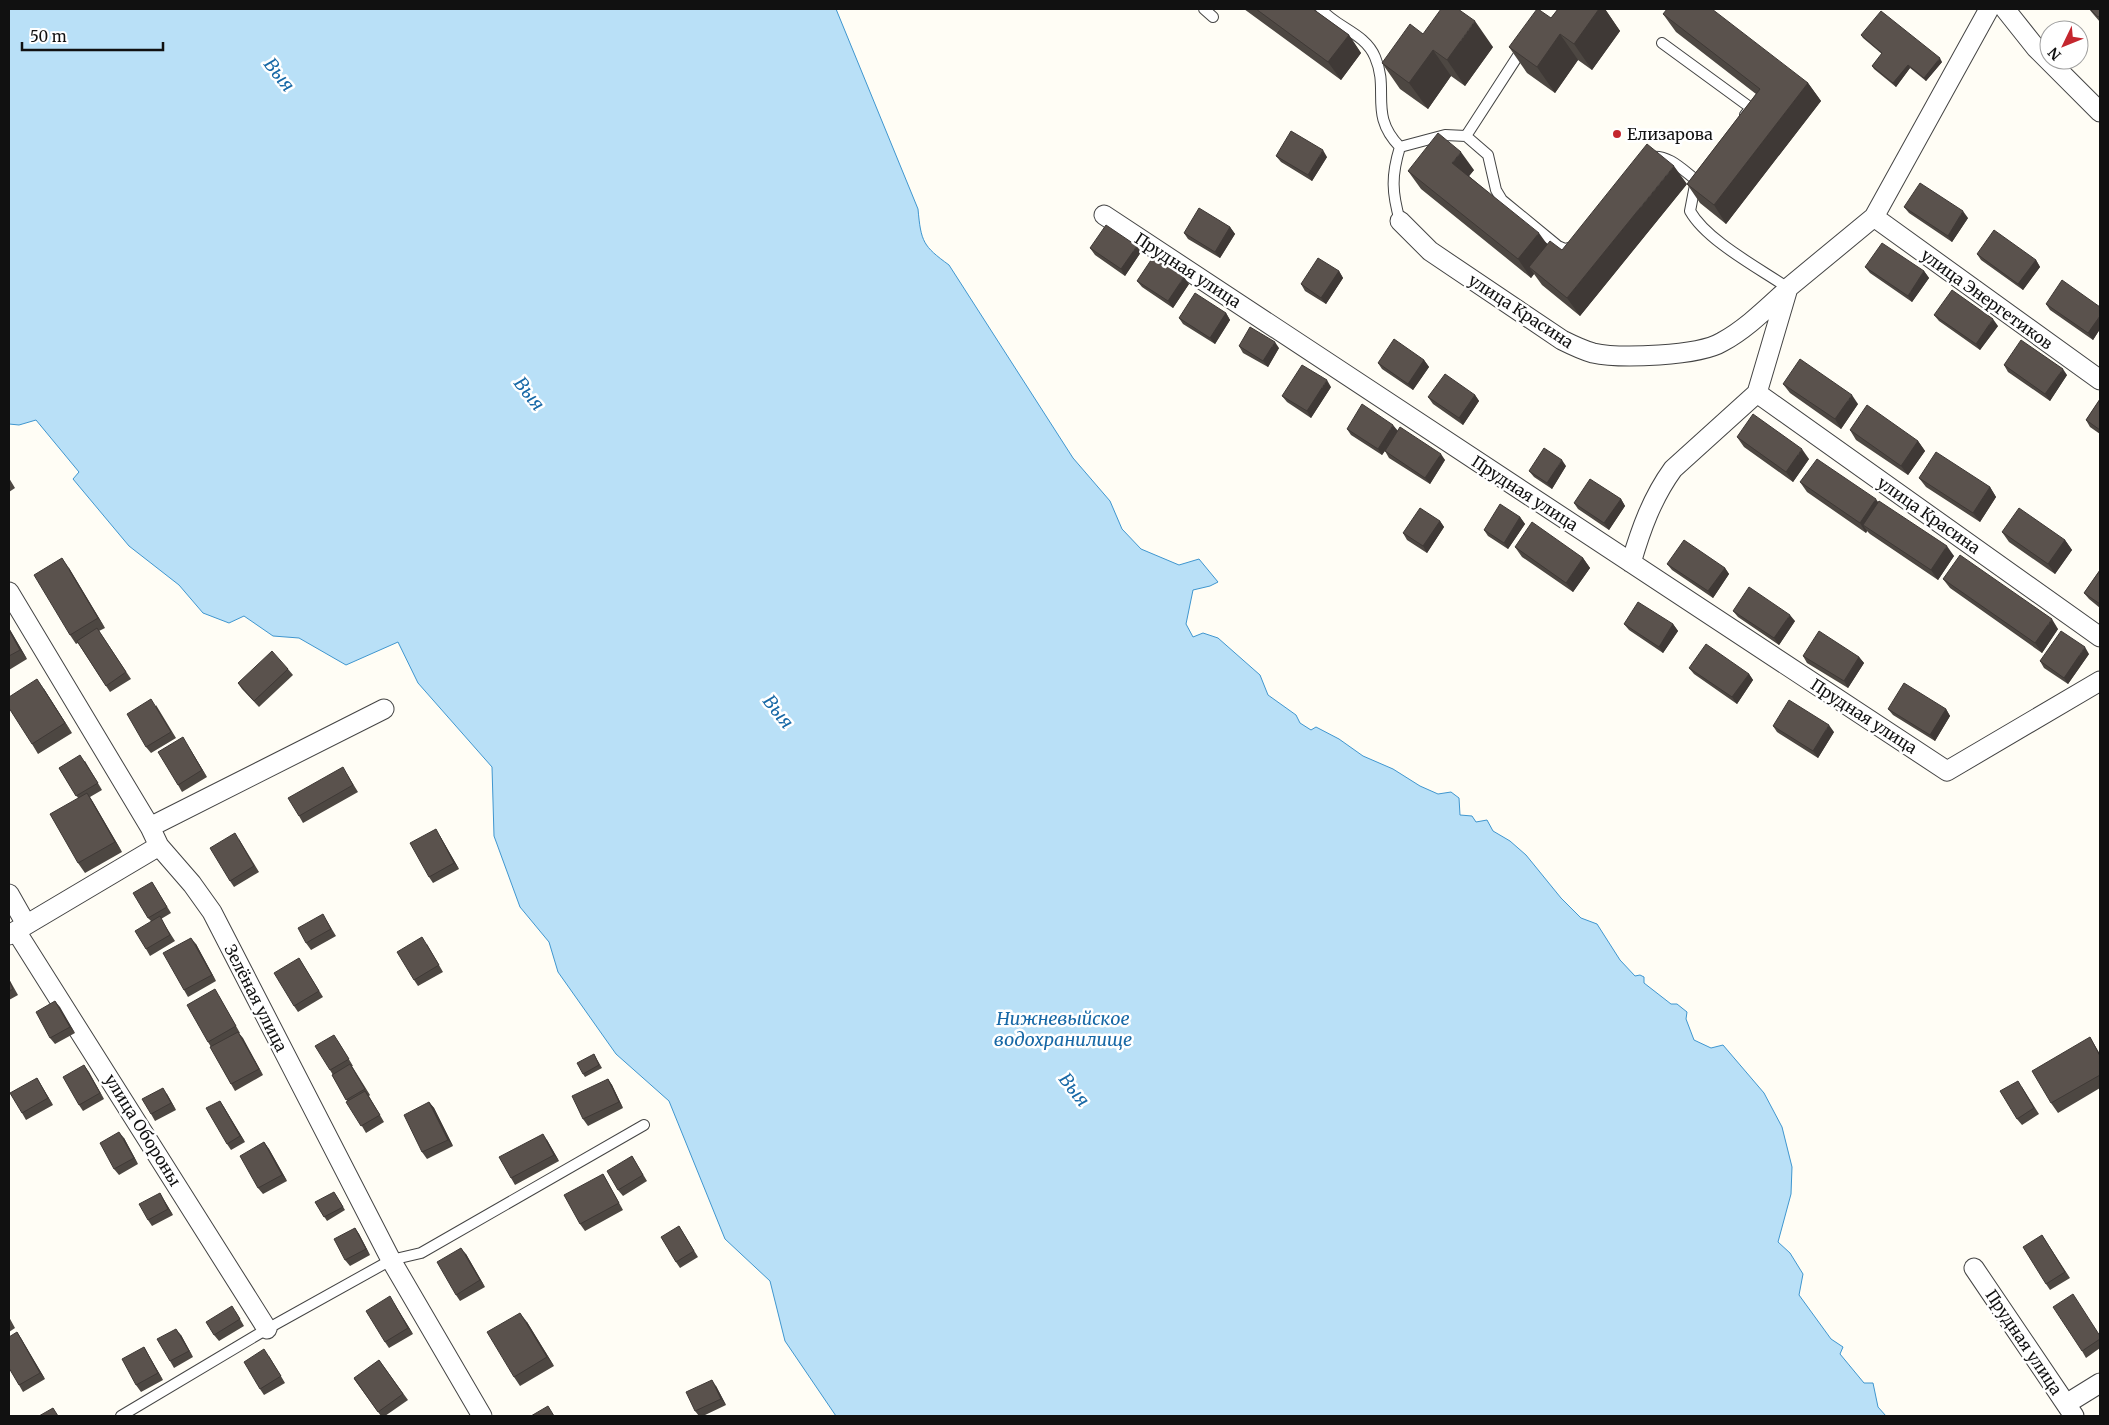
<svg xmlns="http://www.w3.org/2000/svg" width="2109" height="1425" viewBox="0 0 2109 1425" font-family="Merriweather,serif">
<rect width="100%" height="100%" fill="#fffdf5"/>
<!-- water -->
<path fill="#b9e0f7" stroke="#3f96cf" d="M9,9h827l82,200c3,33 5,37 31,56l124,193 37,43 12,28 19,20 38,16 20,-6 19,23 -8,4 -17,4 -7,34 7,13 10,-4 15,5 42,37 8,20 28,20 4,8 11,7 5,-3 23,12 24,17 30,13 27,17 18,8 13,-2 8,6 1,17 12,1 4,6 11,-2 6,11 17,10 16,14 35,43 20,20 16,6 23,36 15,16 5,-1 4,2v6l27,21h6l10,8 -1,7 8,21 17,8 12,-3 41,48 18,34 10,40 -1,27 -13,48 12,11 13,21 -4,21 32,44 12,8 -3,7 24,29h9l5,24 8,9h-1050l-51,-75 -15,-60 -45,-42 -56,-138 -53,-47 -58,-82 -9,-30 -29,-35 -26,-71 -2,-69 -74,-84 -20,-41 -52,23 -47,-27 -26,-2 -29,-20 -15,7 -26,-10 -24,-28 -50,-39 -56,-67 6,-7 -43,-52 -17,5 -10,-1z"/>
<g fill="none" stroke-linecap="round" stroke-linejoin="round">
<defs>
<path id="lane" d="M1204,9l9,8
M1321,9c16,19 44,24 54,48 15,34 -7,57 25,90 -9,29 -8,46 0,74
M1662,43l89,65 -6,7
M1466,136l57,-88
M1400,147l45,-12 21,1 22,19 8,35 6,10 56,46 7,3 11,-3
M1651,157c17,-3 32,13 45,23l-6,31c17,30 69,57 98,77
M121,1416l146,-87 124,-69 30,-7 223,-128"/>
<path id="street" d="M2005,9l31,39 64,64
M1104,215l843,556 153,-90
M1874,217l226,163
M1400,221l30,30 132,89c10,5 20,10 31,13 27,6 106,3 129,-11 24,-13 45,-34 66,-53
M1757,393l343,244
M1631,563c10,-34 21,-65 42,-94l84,-76 31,-105 86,-71 115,-208
M9,592l141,235 9,19 33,38 20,28 179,348 91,156
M150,827l234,-118
M9,894l17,30
M16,931l251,398
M9,935l150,-89
M1974,1268l100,148
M2066,1404l34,-21"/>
</defs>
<!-- lane casing -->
<use href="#lane" stroke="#444" stroke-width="12"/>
<!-- street casing -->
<use href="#street" stroke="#444" stroke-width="21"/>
<!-- lane -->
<use href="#lane" stroke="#fff" stroke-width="10"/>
<!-- street -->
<use href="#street" stroke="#fff" stroke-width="19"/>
</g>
<!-- wall -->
<path fill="#4d4742" d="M1244,9h69l36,26 12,18 -20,27z
M1558,9h47l15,22 -28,39 -14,-10 -23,33 -28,-20 -18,-26 42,-29z
M2089,9h11v13l-6,-7z
M1663,14l145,69 13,18 -95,123 -26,-21 -13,-19 69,-90 -80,-62z
M1423,34l70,13 -28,39 -14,-10 -23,33 -28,-20 -18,-26z
M1861,35l81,27 -16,19 -16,-13 -14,19 -22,-18 -2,-3 10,-12 -19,-16z
M1276,156l51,1 -15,24 -31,-19z
M1474,170l-5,6 78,68 15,6 125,-66 -107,132 -38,-31 -8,-11 -3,4 -110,-89 -13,-18z
M1904,207l64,11 -16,24 -43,-29z
M1230,227l5,7 -15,24 -32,-19 -4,-6z
M1090,248l51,4 -16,24 -30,-21z
M1977,254l59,6 4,7 -17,23 -42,-30z
M1865,267l59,4 5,7 -17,24 -42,-29z
M1339,271l4,7 -17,26 -21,-13 -4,-7z
M1137,281l52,3 -16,24 -31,-21z
M2046,304l54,3v22l-7,11 -43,-30z
M1226,313l4,7 -15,24 -32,-20 -4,-6z
M1934,315l64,11 -18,24 -41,-29z
M1239,346l40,2 -11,19 -25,-14z
M1424,360l5,7 -16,23 -31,-21 -4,-6z
M2004,365l63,10 -17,26 -42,-29z
M1783,384l75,20 -17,25 -51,-36z
M1331,387l-20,31 -24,-16 -5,-6z
M1475,395l4,6 -16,24 -30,-21 -5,-7z
M2100,399v35l-10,-7 -4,-7z
M1347,429l51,2 47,29 -15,24 -41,-26 -4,-7 -3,4 -31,-20z
M1850,430l68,11 7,10 -17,24 -52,-35z
M1737,437l72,22 -16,23 -49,-35z
M1566,466l-14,23 -18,-12 -5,-6z
M9,478l6,10 -6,4z
M1919,478l71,9 6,10 -16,25 -54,-35z
M1800,482l78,20 76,54 -16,24 -68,-46 -3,-3 -1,2 -59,-41z
M1621,499l4,7 -16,24 -31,-21 -4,-6z
M1520,517l5,7 -17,25 -20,-13 -4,-6z
M1440,521l4,6 -17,26 -20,-13 -4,-7z
M2002,532l63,8 7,10 -17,24 -46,-32z
M1515,547l68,11 7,10 -17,24 -51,-35z
M1667,564l58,4 4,6 -16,24 -41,-28z
M69,568l36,60 -6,3 32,48 -21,13 -32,-49 -2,1 -6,-9z
M2100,570v38l-11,-9 -5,-6z
M1943,579l115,50 -16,24 -92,-65z
M1733,611l62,10 -16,24 -41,-28z
M1624,624h49l5,7 -15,22 -34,-23z
M9,628l18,31 -18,11z
M2089,654l-21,30 -24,-16 -4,-7z
M1803,656l56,1 5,6 -16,25 -41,-25z
M1689,668l60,6 4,6 -16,24 -43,-30z
M288,669l5,6 -34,32 -17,-18 -4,-6z
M44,689l28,44 -34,21 -6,-10z
M156,705l20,33 -25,15 -5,-6z
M1888,709h58l4,7 -15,25 -42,-26z
M1773,726l61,6 -16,26 -41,-26z
M187,744l20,33 -25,15 -4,-7z
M85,761l17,29 -12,7 32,55 -37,21 -7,-10v-65l-19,-30z
M347,774l11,18 -55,31 -4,-7z
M440,836l19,33 -26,14 -4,-6z
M239,839l20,33 -25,15 -4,-6z
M152,882l19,31 -10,6 14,22 -25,15 -4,-7 5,-28 -3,-3z
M327,921l9,15 -25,14 -5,-7z
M196,944l20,37 -28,16 -4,-7z
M427,944l16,28 -25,14 -4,-6z
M299,958l24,39 -25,15 -4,-6z
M9,979l9,16 -9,5z
M219,996l21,37h-1l24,42 -28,16 -4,-7 -20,-37 -3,-5z
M55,1001l20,32 -20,11 -5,-6z
M2090,1037l10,17v34l-42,25 -7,-10z
M338,1041l15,25h-1l18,29 -1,1 15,26 -18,11 -34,-58h1l-3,-5z
M594,1054l8,14 -17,9 -2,-3z
M84,1065l20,34 -21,12 -4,-6z
M37,1078l16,27 -27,15 -4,-7z
M608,1079l4,6 11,23 -35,18 -5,-7z
M2022,1087l17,27 -17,11 -5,-6z
M167,1094l9,16 -21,11 -4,-7z
M220,1101l25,41 -14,8 -4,-6z
M429,1102l5,6 19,38 -26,13 -5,-7z
M124,1138l14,26 -19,11 -5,-6z
M547,1140l12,21 -44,24 -4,-7z
M264,1142l5,7 18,32 -24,13 -5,-6z
M632,1156l15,25 -24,15 -5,-6z
M603,1174l4,7 16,29 -38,21 -5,-7z
M160,1193l13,22 -21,11 -4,-6z
M336,1195l9,15 -18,11 -12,-19z
M679,1226l19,31 -18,11 -4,-6z
M355,1228l4,6 11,21 -20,11 -5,-6z
M2042,1235l28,43 -20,12 -4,-6z
M466,1254l19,33 -25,14 -4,-6z
M394,1303l19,31 -24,14 -4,-6z
M236,1312l8,14 -25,15 -5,-6z
M9,1317l6,11 -6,4z
M527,1322l27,44 -34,20 -6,-9z
M17,1332l28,47 -22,13 -4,-7z
M181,1335l12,22 -19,11 -4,-7z
M2100,1336v12l-14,10 -4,-7z
M144,1347l4,7 15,26 -22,12 -5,-7z
M269,1356l16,27 -21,12 -4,-6z
M379,1360l29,40 -23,16h-4l-27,-37z
M716,1386l10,19 -23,11h-4l-4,-5z"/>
<!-- shaded-wall -->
<path fill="#3f3936" d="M1599,9h6l15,22 -28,39 -18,-26z
M1475,21l18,26 -28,39 -18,-26z
M1560,34l18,26 -23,33 -18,-26z
M1349,35l12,18 -20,27 -13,-18z
M1433,50l18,26 -23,33 -19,-26z
M1940,58l2,4 -16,19 -2,-3z
M1908,65l2,3 -14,19 -3,-4z
M1808,83l13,18 -95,123 -12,-19z
M1323,150l4,7 -15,24 -4,-6z
M1461,152l13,18 -9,11 -13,-18z
M1674,166l13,18 -107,132 -13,-18z
M1963,211l5,7 -16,24 -4,-6z
M1230,227l5,7 -15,24 -5,-6z
M1539,233l13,18 -23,16 5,7 -3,4 -13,-19z
M1137,246l4,6 -16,24 -4,-7z
M2036,260l4,7 -17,23 -5,-6z
M1339,271l4,7 -17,26 -5,-6z
M1924,271l5,7 -17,24 -4,-6z
M1184,277l5,7 -16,24 -5,-7z
M1226,313l4,7 -15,24 -5,-6z
M2100,316v13l-7,11 -5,-7z
M1993,319l5,7 -18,24 -4,-6z
M1275,342l4,6 -11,19 -5,-6z
M1424,360l5,7 -16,23 -5,-6z
M2063,369l4,6 -17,26 -5,-7z
M1327,380l4,7 -20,31 -4,-7z
M1475,395l4,6 -16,24 -4,-7z
M1852,395l6,9 -17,25 -6,-10z
M1393,425l5,6 -16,24 -4,-6z
M1918,441l7,10 -17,24 -7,-9z
M1802,449l7,10 -16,23 -7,-10z
M1441,454l4,6 -15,24 -5,-6z
M1562,460l4,6 -14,23 -5,-6z
M1990,487l6,10 -16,25 -7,-9z
M1621,499l4,7 -16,24 -5,-7z
M1876,499l7,10 -20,16 4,6 -1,2 -6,-10z
M1520,517l5,7 -17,25 -4,-6z
M1440,521l4,6 -17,26 -4,-7z
M2065,540l7,10 -17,24 -7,-10z
M1947,546l7,10 -16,24 -7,-10z
M62,558l7,10 36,60 -7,-10z
M1583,558l7,10 -17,24 -7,-9z
M1725,568l4,6 -16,24 -5,-7z
M1790,615l5,6 -16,24 -5,-7z
M2052,619l6,10 -16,24 -7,-10z
M1673,624l5,7 -15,22 -4,-6z
M9,628l18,31 -7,-9 -11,-20z
M2085,647l4,7 -21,30 -4,-6z
M1859,657l5,6 -16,25 -4,-7z
M1749,674l4,6 -16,24 -5,-7z
M37,679l7,10 28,44 -7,-10z
M1946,709l4,7 -15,25 -5,-6z
M1829,725l5,7 -16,26 -5,-7z
M183,737l4,7 20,33 -5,-7z
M87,793l6,9 29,50 -7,-10z
M436,829l4,7 19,33 -5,-6z
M191,938l5,6 20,37 -4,-6z
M55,1001l5,6 15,26 -5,-6z
M238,1032l5,6 20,37 -4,-6z
M84,1065l5,7 15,27 -4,-6z
M37,1078l4,7 12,20 -5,-7z
M608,1079l4,6 11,23 -4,-6z
M163,1088l4,6 9,16 -5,-7z
M220,1101l4,6 21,35 -5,-6z
M429,1102l5,6 19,38 -5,-6z
M119,1132l5,6 14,26 -4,-6z
M543,1134l4,6 12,21 -5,-6z
M264,1142l5,7 18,32 -5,-6z
M160,1193l4,7 9,15 -5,-6z
M355,1228l4,6 11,21 -4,-6z
M461,1248l5,6 19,33 -5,-7z
M390,1296l4,7 19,31 -5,-6z
M520,1313l7,9 27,44 -7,-9z
M176,1329l5,6 12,22 -4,-6z
M17,1332l4,6 24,41 -5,-6z
M144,1347l4,7 15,26 -5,-7z
M712,1380l4,6 10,19 -5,-6z"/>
<!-- building -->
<path fill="#5a524d" stroke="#3f3936" d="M1256,9h57l36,26 -21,27z
M1441,9h17l17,12 -28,39 -14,-10 -24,33 -27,-20 28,-39 13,10z
M1537,9h1l13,9 7,-9h41l-25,35 -14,-10 -23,33 -28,-20z
M1667,9h45l96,74 -94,122 -27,-21 73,-95 -97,-75z
M2090,9h10v6l-2,2z
M1881,11l59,47 -16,20 -16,-13 -15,18 -21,-17 10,-13 -21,-18z
M1291,131l32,19 -15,25 -32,-19z
M1438,133l23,19 -9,11 87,70 -21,26 -110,-88z
M1647,144l27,22 -107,132 -38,-31 21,-26 12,9z
M1920,183l43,28 -15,25 -44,-29z
M1199,208l31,19 -15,25 -31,-19z
M1106,225l31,21 -16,23 -31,-21z
M1994,230l42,30 -18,24 -41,-30z
M1882,243l42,28 -16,25 -43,-29z
M1153,257l31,20 -16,24 -31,-20z
M1318,258l21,13 -18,27 -20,-14z
M2062,280l38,27v9l-12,17 -42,-29z
M1952,290l41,29 -17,25 -42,-29z
M1195,293l31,20 -16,25 -31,-20z
M1250,327l25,15 -12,19 -24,-15z
M1394,339l30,21 -16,24 -30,-21z
M2021,340l42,29 -18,25 -41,-29z
M1800,359l52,36 -17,24 -52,-35z
M1302,365l25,15 -20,31 -25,-15z
M1445,374l30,21 -16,23 -31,-21z
M2100,399v31l-14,-10z
M1362,404l31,21 -15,24 -31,-20z
M1867,405l51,36 -17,25 -51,-36z
M1753,414l49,35 -16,23 -49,-35z
M1400,427l41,27 -16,24 -40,-27z
M1544,448l18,12 -15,23 -18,-12z
M1936,452l54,35 -17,26 -54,-35z
M1817,459l59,40 -16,24 -60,-41z
M1590,479l31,20 -17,24 -30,-20z
M1879,501l68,45 -16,24 -68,-45z
M1500,504l20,13 -16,26 -20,-13z
M1420,508l20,13 -17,25 -20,-13z
M2019,508l46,32 -17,24 -46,-32z
M1532,522l51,36 -17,25 -51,-36z
M1684,540l41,28 -17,23 -41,-27z
M1960,555l92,64 -17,24 -92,-64z
M62,558l36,60 -28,17 -36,-60z
M2100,570v34l-16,-11z
M1749,587l41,28 -16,23 -41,-27z
M1638,602l35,22 -14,23 -35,-23z
M97,628l29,44 -20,14 -29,-45z
M9,630l11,20 -11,6z
M1819,631l40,26 -15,24 -41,-25z
M2061,631l24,16 -21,31 -24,-17z
M1706,644l43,30 -17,23 -43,-29z
M272,651l16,18 -34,32 -16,-18z
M37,679l28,44 -33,21 -23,-36v-11z
M1904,683l42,26 -16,26 -42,-26z
M151,699l20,33 -25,15 -19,-33z
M1789,700l40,25 -16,26 -40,-25z
M183,737l19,33 -24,15 -20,-33z
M80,755l18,28 -22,13 -17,-28z
M343,767l10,18 -54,31 -11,-18z
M87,793l28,49 -37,21 -28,-49z
M436,829l18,34 -25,14 -19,-34z
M235,833l19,33 -24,15 -20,-33z
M152,882l15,25 -19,11 -15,-25z
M323,914l8,15 -25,14 -8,-15z
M160,916l10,19 -24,14 -11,-18z
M422,937l17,28 -25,15 -17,-28z
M191,938l21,37 -28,15 -21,-37z
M299,958l20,33 -25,15 -20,-33z
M9,980l4,9 -4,2z
M215,989l21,37 -28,16 -21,-37z
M55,1001l15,26 -20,11 -14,-26z
M238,1032l21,37 -28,15 -21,-37z
M334,1035l15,24 -19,11 -15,-24z
M2090,1037l10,19v19l-49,28 -19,-32z
M594,1054l5,11 -16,9 -6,-11z
M350,1064l15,25 -19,11 -14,-25z
M84,1065l16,28 -21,12 -16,-28z
M37,1078l11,20 -26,15 -12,-20z
M608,1079l11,23 -36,17 -11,-23z
M2018,1081l16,27 -17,11 -17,-28z
M163,1088l8,15 -20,11 -9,-15z
M365,1091l15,24 -19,11 -15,-24z
M220,1101l20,35 -13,8 -21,-36z
M429,1102l19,38 -26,12 -18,-37z
M119,1132l15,26 -20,11 -14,-26z
M543,1134l11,21 -43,23 -12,-21z
M264,1142l18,33 -24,13 -18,-32z
M632,1156l11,19 -25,15 -11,-19z
M603,1174l16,29 -39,21 -16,-29z
M334,1192l9,15 -19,10 -9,-15z
M160,1193l8,16 -20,11 -9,-16z
M679,1226l15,25 -18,11 -15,-25z
M355,1228l11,21 -21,11 -11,-21z
M2042,1235l23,37 -19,12 -23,-37z
M461,1248l19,32 -24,15 -19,-33z
M2073,1294l27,42v3l-18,12 -29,-44z
M390,1296l18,32 -23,14 -19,-31z
M232,1306l8,13 -26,16 -8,-13z
M520,1313l27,44 -33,20 -27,-45z
M176,1329l13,22 -19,10 -13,-22z
M17,1332l23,41 -21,12 -10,-17v-31z
M144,1347l14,26 -22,12 -14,-26z
M264,1349l17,27 -21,13 -16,-27z
M379,1360l24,34 -25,18 -24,-34z
M712,1380l9,19 -26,12 -9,-19z
M548,1406l6,10h-23z
M53,1408l5,8h-19z"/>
<!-- markers -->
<circle fill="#c4262e" stroke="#fff" stroke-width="2" cx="1617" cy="134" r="5"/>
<g text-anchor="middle" stroke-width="5" stroke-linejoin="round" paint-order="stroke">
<!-- poi labels -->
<g font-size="16" fill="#111" stroke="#fff" text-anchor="start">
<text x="1627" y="140">Елизарова</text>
</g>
<!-- street labels -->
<g font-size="16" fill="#111" stroke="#fff">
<text transform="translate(1188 270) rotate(33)" y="6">Прудная улица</text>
<text transform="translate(1987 299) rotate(36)" y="6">улица Энергетиков</text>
<text transform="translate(1521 311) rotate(33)" y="6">улица Красина</text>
<text transform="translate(1525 493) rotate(33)" y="6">Прудная улица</text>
<text transform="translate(1929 515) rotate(35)" y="6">улица Красина</text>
<text transform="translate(1864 716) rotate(33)" y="6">Прудная улица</text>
<text transform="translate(256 998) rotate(63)" y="6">Зелёная улица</text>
<text transform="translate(143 1130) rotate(58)" y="6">улица Обороны</text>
<text transform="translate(2024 1342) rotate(56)" y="6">Прудная улица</text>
</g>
<!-- water labels -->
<g font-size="18" font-style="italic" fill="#1768a6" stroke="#fff">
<text transform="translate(279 75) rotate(52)" y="6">Выя</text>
<text transform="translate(529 394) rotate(52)" y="6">Выя</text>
<text transform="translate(778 712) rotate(52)" y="6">Выя</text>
<text x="1063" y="1025">Нижневыйское<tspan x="1063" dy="21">водохранилище</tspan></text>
<text transform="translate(1074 1090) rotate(52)" y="6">Выя</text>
</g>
</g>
<!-- border -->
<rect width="2109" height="1425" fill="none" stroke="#111111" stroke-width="20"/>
<!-- north arrow -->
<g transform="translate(2064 45) rotate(227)"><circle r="24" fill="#ffffff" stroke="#a0a0a0"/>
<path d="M0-4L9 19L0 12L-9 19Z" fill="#c4262e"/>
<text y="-8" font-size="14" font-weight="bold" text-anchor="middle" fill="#111111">N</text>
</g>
<!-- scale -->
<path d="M22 42v8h141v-8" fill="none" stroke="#111111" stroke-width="2.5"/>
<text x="30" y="42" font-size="15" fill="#111111" stroke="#ffffff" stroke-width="4" paint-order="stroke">50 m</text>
</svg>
